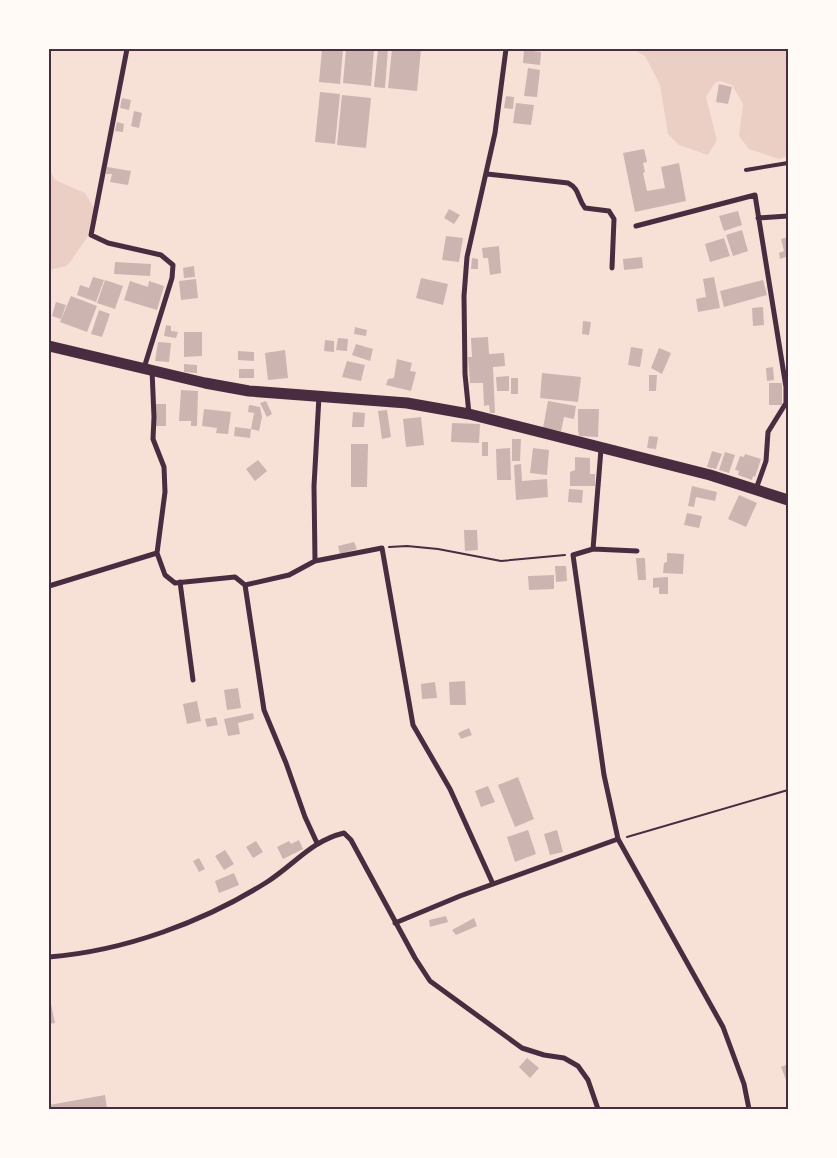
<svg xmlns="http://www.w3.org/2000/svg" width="837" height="1158" viewBox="0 0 837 1158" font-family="'Playfair Display',serif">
<rect width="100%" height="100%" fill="#f7e1d7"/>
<!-- green -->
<path fill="#ebcfc5" d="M633,49h155v107l-9,3 -30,-10 -10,-13 4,-32 -11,-19 -12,-4 -5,2 -9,14 11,43 -9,15 -29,-10 -11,-11 -8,-49 -15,-29z
M49,168l6,12 30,13 9,15 -7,30 -20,28 -18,4z"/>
<!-- building -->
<path fill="#ccb4b1" d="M322,49h21l-3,35 -21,-2z
M346,49h28l-3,37 -28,-3z
M378,49h10l-3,39 -11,-1z
M392,49h29l-4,42 -29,-3z
M524,50l17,2 -1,13 -17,-2z
M528,68l12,2 -3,27 -13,-1z
M719,84l13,3 -4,17 -12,-2z
M320,92l20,2 -5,50 -20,-2z
M342,95l29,3 -5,50 -29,-3z
M506,96l8,1 -1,12 -9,-1z
M122,98l9,2 -2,10 -9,-2z
M516,103l18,2 -3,20 -18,-2z
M134,111l8,2 -3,15 -8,-2z
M117,122l7,2 -1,8 -8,-1z
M644,149l3,13 -4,1 2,9 -2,1 4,18 18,-3 -4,-21 18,-4 7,38 -51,11 -12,-59z
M107,167l24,4 -3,14 -18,-3 2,-8h-6z
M449,209l11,6 -6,9 -10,-6z
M738,211l4,14 -18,6 -5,-15z
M742,230l6,21 -15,5 -7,-21z
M446,236l17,2 -4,24 -17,-2z
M788,237v19l-8,3 -1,-6 5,-2 -3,-12z
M724,238l6,18 -20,6 -5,-18z
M499,246l2,27 -11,2 -2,-17h-5l-1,-10z
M642,257l1,11 -19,2 -1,-11z
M472,258l6,1v10h-7z
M115,262l36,2 -1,12 -36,-2z
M194,266l1,11 -11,1 -1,-10z
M93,277l11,3 -8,22 -19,-7 3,-10 9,3z
M714,277l6,31 -22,4 -2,-13 10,-2 -3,-18z
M421,278l27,6 -5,21 -27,-7z
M196,279l2,19 -17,2 -2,-19z
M105,280l18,6 -8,23 -18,-6z
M763,280l4,15 -43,12 -4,-16z
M130,281l18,6 1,-6 15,5 -7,24 -33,-10z
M71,296l26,10 -10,26 -27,-10z
M56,302l10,3 -5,14 -9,-3z
M763,307l1,18 -11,1 -1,-18z
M99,310l11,4 -8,23 -11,-3z
M583,321l8,1 -2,13 -7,-1z
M166,325l5,1v5l7,1 -2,6 -12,-2z
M355,327l12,3 -1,6 -12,-2z
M184,332h18v24l-18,1z
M488,337l1,17 15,-1 1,13 -12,1 2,46h-5l-1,-8 -5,1 -1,-23h-13l-2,-26h4l-1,-19z
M338,338l10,1 -1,12 -11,-1z
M325,340l9,1v11l-10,-1z
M158,342l13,1 -2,19 -14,-1z
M356,344l17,5 -3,12 -18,-6z
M631,347l12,2 -3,18 -12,-2z
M659,348l12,5 -9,21 -11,-6z
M285,350l3,28 -20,2 -3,-27z
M238,351l16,1v9l-16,-1z
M397,359l15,4 -2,8 6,1 -5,19 -25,-6 2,-6 6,-1z
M347,361l18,4 -4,16 -19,-4z
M184,364l13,1v8l-13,-1z
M773,367l1,13 -7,1 -1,-13z
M239,369h15v9h-15z
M542,373l39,4 -3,25 -38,-4z
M649,375h8l-1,16h-7z
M509,376v15h-12l-1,-14z
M511,378h7v16h-7z
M769,383h13v22h-13z
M181,390l17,1 -1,35h-6v-5h-12z
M266,401l6,13 -5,3 -7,-14z
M548,401l28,5 -2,13 -10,-2 -3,14 -18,-3z
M156,404h10v22h-10z
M249,405l11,2 2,10 -3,14 -8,-2 -1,9 -16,-2 1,-9 16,2 3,-16 -6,-1z
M204,409l27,3 -3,22 -12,-1 1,-5 -15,-2z
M578,409h21l-1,28 -19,-1 -1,-6z
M387,410l4,27 -9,2 -4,-28z
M353,412l12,1 -1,14h-12z
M421,417l3,28 -18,2 -3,-28z
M452,423l28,1 -1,19 -28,-1z
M649,436l9,1 -2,12 -9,-1z
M512,439h9l-1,22h-8z
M482,442h6v14h-6z
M351,444h17l-1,43h-16z
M510,448l1,32h-14l-1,-31z
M533,448l16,2 -2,25 -17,-2z
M712,451l10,3 -6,15 -9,-2z
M725,452l10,3 -6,18 -10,-3z
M745,454l16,5 -6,18 -2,-1 -1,4 -14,-5 1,-4 -4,-1 5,-14 4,1z
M575,457l15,1v16h5v12h-25v-14l5,-2z
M258,460l9,11 -12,10 -9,-12z
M521,464l1,17 25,-2 1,18 -32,3 -2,-35z
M692,486l25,6 -2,9 -19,-4 -2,10 -6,-1z
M569,489l14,1 -1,13 -14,-1z
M739,495l18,8 -11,24 -18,-8z
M687,513l15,3 -3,12 -15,-3z
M464,530h13l1,20 -13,1z
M354,542l3,7 -17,5 -2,-8z
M667,553l17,1 -1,20 -20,-1 1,-10 3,-1z
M636,558h9l1,22h-8z
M555,566h11l1,15 -11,1z
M554,575v14l-25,1 -1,-14z
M668,577v17h-9v-7l-6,1v-10z
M465,681l1,24h-16l-1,-23z
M435,682l2,16 -15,1 -1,-15z
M238,688l3,20 -14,2 -3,-20z
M197,701l4,20 -14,3 -4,-20z
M253,713l1,6 -16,4 2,11 -12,2 -4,-17z
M216,717l2,8 -11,2 -2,-8z
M469,728l3,7 -11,4 -3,-6z
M518,777l16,42 -19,8 -17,-42z
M488,786l7,16 -14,5 -6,-16z
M528,830l8,24 -21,8 -8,-25z
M557,830l6,22 -13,3 -6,-21z
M299,840l4,9 -20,10 -6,-12 12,-6 2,3z
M256,841l7,11 -10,6 -7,-11z
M225,850l9,14 -10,6 -9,-14z
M199,858l6,11 -6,3 -6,-11z
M234,873l5,12 -20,8 -4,-12z
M446,916l2,6 -18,5 -1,-7z
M474,918l3,8 -21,9 -4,-5z
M51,1004l4,19 -6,1v-19z
M527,1058l12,10 -9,10 -11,-11z
M788,1064v21l-7,-18z
M105,1095l2,14h-58v-4z"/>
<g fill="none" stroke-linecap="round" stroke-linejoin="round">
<!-- path -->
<path stroke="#4a2c40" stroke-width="2" d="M389,547l18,-1 31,3 63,12 64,-6
M627,837l161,-47"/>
<!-- service -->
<path stroke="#4a2c40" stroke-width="4" d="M746,170l42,-7"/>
<!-- minor -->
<path stroke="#4a2c40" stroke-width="5" d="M127,49l-36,186 17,8 53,12 12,10 -1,13 -28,90
M487,174l81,9c12,6 9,15 17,25l24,3 5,8 -2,49
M758,218l30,-2
M636,226l119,-31 31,192v16l-18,29 -2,29 -10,28
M152,370l2,47 -1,22 11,28 1,25 -8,61 8,22 10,8 60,-6 10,8 19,125 22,53 19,54 12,26
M469,414l-4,-40 -1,-78 3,-39 28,-124 11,-84
M601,449l-8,100 -20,6 31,220 14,64 105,188 21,57 5,25
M593,549l44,2
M315,561l-1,-75 5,-90
M180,582l13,98
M245,585l44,-10 26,-14 67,-13 31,177 37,64 43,95
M49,586l108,-33
M395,923l65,-27 158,-57
M49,957c75,-6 155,-35 218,-75 28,-18 44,-41 77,-49l7,7 64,118 15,23 92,67 22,7 20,3 14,8 10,14 10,29"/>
<!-- trunk -->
<path stroke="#4a2c40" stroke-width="11" d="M49,346l156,37 44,8 158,12 62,11 241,61 78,25"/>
</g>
<!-- border -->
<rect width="837" height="1158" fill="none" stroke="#fffaf5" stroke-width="100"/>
<rect x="50" y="50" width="737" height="1058" fill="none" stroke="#4a2c40" stroke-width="2"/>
</svg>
